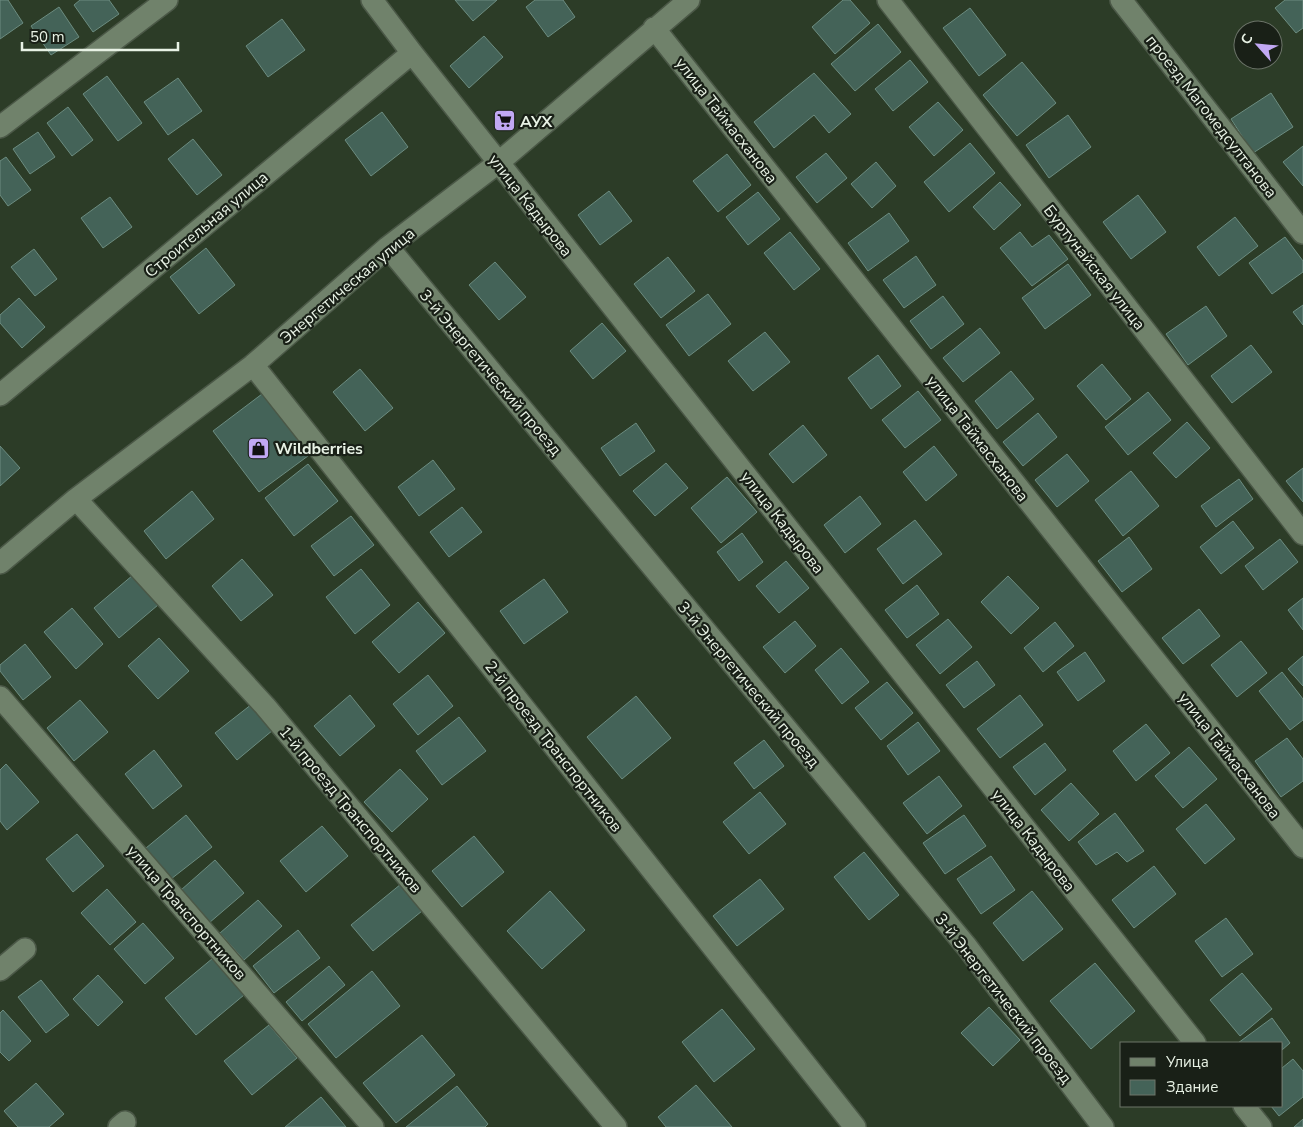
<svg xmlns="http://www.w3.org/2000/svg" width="1303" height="1127" viewBox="0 0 1303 1127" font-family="'Nunito Sans',sans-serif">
<rect width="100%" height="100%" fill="#2c3c27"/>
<!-- building -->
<path fill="#446358" stroke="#6c8c80" d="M0,0h8l15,23 -23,16z
M80,0h29l10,14 -26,18 -19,-27z
M455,0h42l-24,21z
M535,0h28l12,17 -27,20 -22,-30z
M843,0h7l20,23 -35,31 -23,-27z
M1285,0h18v28l-7,5 -21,-25z
M59,7l20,30 -28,18 -20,-29z
M970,8l36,47 -27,21 -36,-48z
M282,19l23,31 -37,27 -22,-31z
M878,24l23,28 -46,39 -24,-27z
M484,36l19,21 -34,31 -19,-22z
M910,60l18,22 -35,29 -18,-22z
M1022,62l34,41 -39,33 -34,-41z
M814,73l37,41 -22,19 -15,-18 -40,33 -20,-26z
M107,76l35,47 -24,18 -35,-47z
M178,78l24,33 -34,24 -24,-33z
M1271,93l22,34 -40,26 -22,-34z
M938,102l25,28 -29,26 -25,-29z
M68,107l25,33 -21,16 -25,-33z
M382,112l26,35 -37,29 -26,-36z
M1068,115l23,32 -42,31 -23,-33z
M38,132l17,25 -25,17 -17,-25z
M193,139l29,36 -25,20 -29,-36z
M970,143l25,30 -46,39 -25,-30z
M1303,146v40l-20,-24z
M826,153l21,25 -30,25 -21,-26z
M727,154l24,31 -33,27 -25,-31z
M6,157l25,33 -23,16 -8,-11v-34z
M876,162l20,24 -24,22 -21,-24z
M1000,182l21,23 -27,25 -21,-23z
M609,191l23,30 -32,24 -22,-30z
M758,192l22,27 -32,26 -22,-28z
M1138,195l28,37 -35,27 -28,-37z
M110,197l22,30 -29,21 -22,-30z
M889,213l20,28 -41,30 -20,-28z
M1235,217l23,29 -39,30 -22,-29z
M790,232l30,37 -26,21 -30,-37z
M1020,232l12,15 17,-12 19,24 -36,27 -32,-38z
M1285,237l18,24v11l-31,22 -23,-31z
M206,248l29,37 -36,29 -29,-37z
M34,249l23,30 -22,17 -24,-29z
M916,256l20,29 -32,23 -21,-28z
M668,257l27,34 -34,27 -27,-34z
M495,262l31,35 -27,23 -30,-35z
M1068,264l23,31 -46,34 -23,-31z
M708,294l23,30 -42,32 -23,-31z
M943,296l21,28 -33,25 -21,-28z
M19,298l26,29 -23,21 -22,-25v-8z
M1303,305v20l-10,-13z
M1206,306l21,30 -39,29 -22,-31z
M602,323l24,28 -33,28 -23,-28z
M980,328l20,25 -37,29 -20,-24z
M765,332l25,30 -37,29 -25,-30z
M1251,345l21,27 -40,31 -21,-27z
M878,355l23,31 -30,23 -23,-31z
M1102,364l29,35 -25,21 -29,-34z
M360,369l33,39 -28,23 -32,-39z
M1011,371l23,28 -37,30 -22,-28z
M266,391l46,62 -53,39 -46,-61z
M918,391l23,29 -36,28 -23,-28z
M1148,392l23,28 -43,35 -23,-28z
M1038,413l19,24 -34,29 -20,-24z
M1187,422l23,26 -34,30 -23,-25z
M636,423l19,28 -35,25 -19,-28z
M803,425l24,30 -34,28 -24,-29z
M0,446l20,22 -20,18z
M934,446l23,29 -31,26 -23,-29z
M1067,454l22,27 -32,26 -22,-27z
M433,460l22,29 -36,27 -21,-29z
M666,463l22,25 -33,28 -22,-25z
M308,464l30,37 -44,35 -29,-38z
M1303,468v34l-17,-21z
M1131,471l28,35 -36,30 -28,-36z
M727,477l30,35 -36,31 -30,-35z
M1239,479l14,20 -37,28 -15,-21z
M192,491l22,28 -48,40 -22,-28z
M860,496l21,28 -36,29 -21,-28z
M462,507l20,25 -33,25 -19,-25z
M351,516l23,29 -40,31 -23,-30z
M915,520l27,34 -39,30 -26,-35z
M1233,521l21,27 -33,26 -21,-27z
M742,533l21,29 -24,19 -22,-29z
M1129,537l23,32 -30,23 -24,-31z
M1280,539l18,23 -35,28 -18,-24z
M242,559l31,36 -32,26 -29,-35z
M786,561l23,27 -30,25 -23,-27z
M361,569l29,36 -35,29 -29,-37z
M133,575l25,30 -39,33 -25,-30z
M1008,576l31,32 -28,26 -30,-32z
M544,579l24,33 -44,32 -24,-33z
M917,585l22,29 -32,24 -22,-28z
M1303,598v32l-15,-20z
M418,602l27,31 -46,40 -27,-31z
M72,608l31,36 -27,25 -32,-37z
M1199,609l21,27 -37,28 -21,-26z
M948,619l24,28 -32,27 -24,-29z
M795,621l21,25 -31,27 -22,-26z
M1055,622l19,24 -31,26 -19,-24z
M159,638l30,33 -31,28 -30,-33z
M1241,641l26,32 -30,24 -26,-32z
M25,644l26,33 -28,23 -23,-29v-6z
M841,648l28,34 -27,22 -27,-34z
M1085,652l20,29 -27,20 -21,-29z
M1303,656v30l-15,-17z
M977,661l18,24 -31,23 -18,-23z
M1282,672l21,27v21l-13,10 -31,-39z
M428,675l25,31 -35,29 -25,-31z
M887,682l26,31 -32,27 -26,-32z
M350,695l25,31 -35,30 -26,-30z
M1020,695l23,30 -43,33 -23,-29z
M636,696l35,42 -49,41 -35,-42z
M80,700l28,32 -34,29 -27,-33z
M252,704l21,26 -36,30 -22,-27z
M459,717l27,34 -44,34 -26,-34z
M918,722l22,29 -32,24 -21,-29z
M1146,724l24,29 -34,28 -23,-30z
M1287,738l16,21v22l-22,16 -26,-36z
M764,740l20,26 -30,23 -20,-26z
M1045,743l21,27 -31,25 -22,-28z
M1189,747l28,32 -34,29 -28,-32z
M154,750l28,36 -29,23 -28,-35z
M6,764l33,38 -32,28 -7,-9v-51z
M400,769l28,30 -36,33 -28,-30z
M939,776l23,30 -35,28 -24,-31z
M1071,783l28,31 -30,27 -28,-31z
M760,792l26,32 -37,30 -26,-32z
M1206,804l29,35 -30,25 -29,-35z
M1115,813l29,38 -17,11 -10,-10 -21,13 -18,-23z
M186,815l26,32 -41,32 -25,-31z
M964,815l22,31 -41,28 -22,-31z
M322,826l26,30 -42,36 -26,-31z
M77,834l27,32 -31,26 -27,-33z
M474,836l30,36 -42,35 -30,-36z
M864,852l35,43 -30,25 -35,-43z
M991,856l24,34 -34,24 -24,-35z
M215,860l29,33 -35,30 -28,-33z
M1154,866l22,28 -42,34 -22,-28z
M760,879l24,30 -47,37 -24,-30z
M401,884l21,27 -49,40 -22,-26z
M107,889l29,33 -26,23 -29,-32z
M550,891l35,39 -43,39 -35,-38z
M1032,891l31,38 -40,32 -30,-38z
M258,900l24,26 -38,34 -24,-27z
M1226,918l27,36 -31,23 -27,-36z
M143,923l31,35 -29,26 -31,-35z
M298,930l22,28 -46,35 -21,-27z
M213,958l31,37 -48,40 -31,-37z
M1095,963l40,48 -44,38 -41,-48z
M329,966l16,19 -43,36 -16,-19z
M372,971l28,35 -64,52 -28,-34z
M1242,973l30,36 -32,27 -30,-36z
M98,975l25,27 -25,24 -25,-27z
M41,980l28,35 -23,18 -28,-36z
M989,1007l31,33 -27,26 -32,-33z
M722,1009l33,40 -41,33 -32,-40z
M3,1010l28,31 -22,20 -9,-9v-39z
M1272,1018l18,25 -8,7v-7h-44z
M269,1025l28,33 -45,37 -28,-34z
M422,1035l33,40 -59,48 -33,-40z
M1293,1059l10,12v26l-24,19 -8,-10h11v-38z
M36,1083l28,31 -15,13h-31l-14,-16z
M696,1085l36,42h-66l-8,-10z
M457,1086l31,38 -3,3h-79z
M321,1097l25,30h-61z
M1303,1119v8h-9z"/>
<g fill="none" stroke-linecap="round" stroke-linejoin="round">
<defs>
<path id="minor" d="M372,0l40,53 783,990
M888,0l415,534
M1121,0l182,233
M654,28l649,819
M0,127l167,-127
M388,247l579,700 136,180
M253,365l602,762
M0,395l412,-342
M76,499l189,207 351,421
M0,563l76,-64 177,-134 135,-118 110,-84 191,-163
M0,697l373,430
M0,970l25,-21
M1244,1106l17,21
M119,1127l6,-5"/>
</defs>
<!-- minor casing -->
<use href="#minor" stroke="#4b5847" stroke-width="24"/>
<!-- minor -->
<use href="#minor" stroke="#70826b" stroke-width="21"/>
</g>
<!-- icons -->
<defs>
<symbol id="supermarket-square" viewBox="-11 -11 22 22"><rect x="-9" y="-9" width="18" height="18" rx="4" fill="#c1a8f3" stroke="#192017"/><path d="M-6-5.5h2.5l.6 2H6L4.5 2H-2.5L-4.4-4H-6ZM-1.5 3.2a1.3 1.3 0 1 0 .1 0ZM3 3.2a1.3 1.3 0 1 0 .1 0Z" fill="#111"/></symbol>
<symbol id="shop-square" viewBox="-11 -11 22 22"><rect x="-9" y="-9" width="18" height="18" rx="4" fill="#c1a8f3" stroke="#192017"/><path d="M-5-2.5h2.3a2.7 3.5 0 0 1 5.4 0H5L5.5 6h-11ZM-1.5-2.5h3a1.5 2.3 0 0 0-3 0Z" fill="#111"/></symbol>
</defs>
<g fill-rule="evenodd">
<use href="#supermarket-square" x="492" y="108" width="25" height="25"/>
<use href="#shop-square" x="246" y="436" width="25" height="25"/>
</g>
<g text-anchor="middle" stroke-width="4.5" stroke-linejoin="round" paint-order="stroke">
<!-- street labels -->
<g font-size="16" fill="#e8f2e5" stroke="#192017">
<text transform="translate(1212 116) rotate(52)" y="6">проезд Магомедсултанова</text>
<text transform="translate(727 120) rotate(52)" y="6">улица Таймасханова</text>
<text transform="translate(531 205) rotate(52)" y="6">улица Кадырова</text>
<text transform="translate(206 224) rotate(-40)" y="6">Строительная улица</text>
<text transform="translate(1095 267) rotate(52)" y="6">Буртунайская улица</text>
<text transform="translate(347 285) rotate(-40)" y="6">Энергетическая улица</text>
<text transform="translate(491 372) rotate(50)" y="6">3-й Энергетический проезд</text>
<text transform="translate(978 438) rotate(52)" y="6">улица Таймасханова</text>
<text transform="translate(783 522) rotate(52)" y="6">улица Кадырова</text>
<text transform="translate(749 684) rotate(50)" y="6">3-й Энергетический проезд</text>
<text transform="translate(554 746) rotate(52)" y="6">2-й проезд Транспортников</text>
<text transform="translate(1230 755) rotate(52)" y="6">улица Таймасханова</text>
<text transform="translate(351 809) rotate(50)" y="6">1-й проезд Транспортников</text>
<text transform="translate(1034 840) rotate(52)" y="6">улица Кадырова</text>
<text transform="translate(187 912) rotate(49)" y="6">улица Транспортников</text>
<text transform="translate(1004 998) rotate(52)" y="6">3-й Энергетический проезд</text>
</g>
<!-- poi labels -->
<g font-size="16" font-weight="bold" fill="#e8f2e5" stroke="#192017" text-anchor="start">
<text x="520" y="127">АУХ</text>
<text x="275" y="454">Wildberries</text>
</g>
</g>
<!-- legend -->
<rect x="1120" y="1042" width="162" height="65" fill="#192017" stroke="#6c7469"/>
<rect x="1130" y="1058" width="25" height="8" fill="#70826b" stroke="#6c7469"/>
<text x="1166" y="1067" font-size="15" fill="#e8f2e5">Улица</text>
<rect x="1130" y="1080" width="25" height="15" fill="#446358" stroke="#6c7469"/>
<text x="1166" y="1092" font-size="15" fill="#e8f2e5">Здание</text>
<!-- north arrow -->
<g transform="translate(1258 45) rotate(297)"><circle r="24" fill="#192017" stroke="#6c7469"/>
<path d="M0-4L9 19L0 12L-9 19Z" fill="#c1a8f3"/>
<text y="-8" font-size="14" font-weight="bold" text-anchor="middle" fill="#e8f2e5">С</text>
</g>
<!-- scale -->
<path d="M22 42v8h156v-8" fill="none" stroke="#e8f2e5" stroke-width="2.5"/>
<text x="30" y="42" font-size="15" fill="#e8f2e5" stroke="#192017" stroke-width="4" paint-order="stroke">50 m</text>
</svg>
